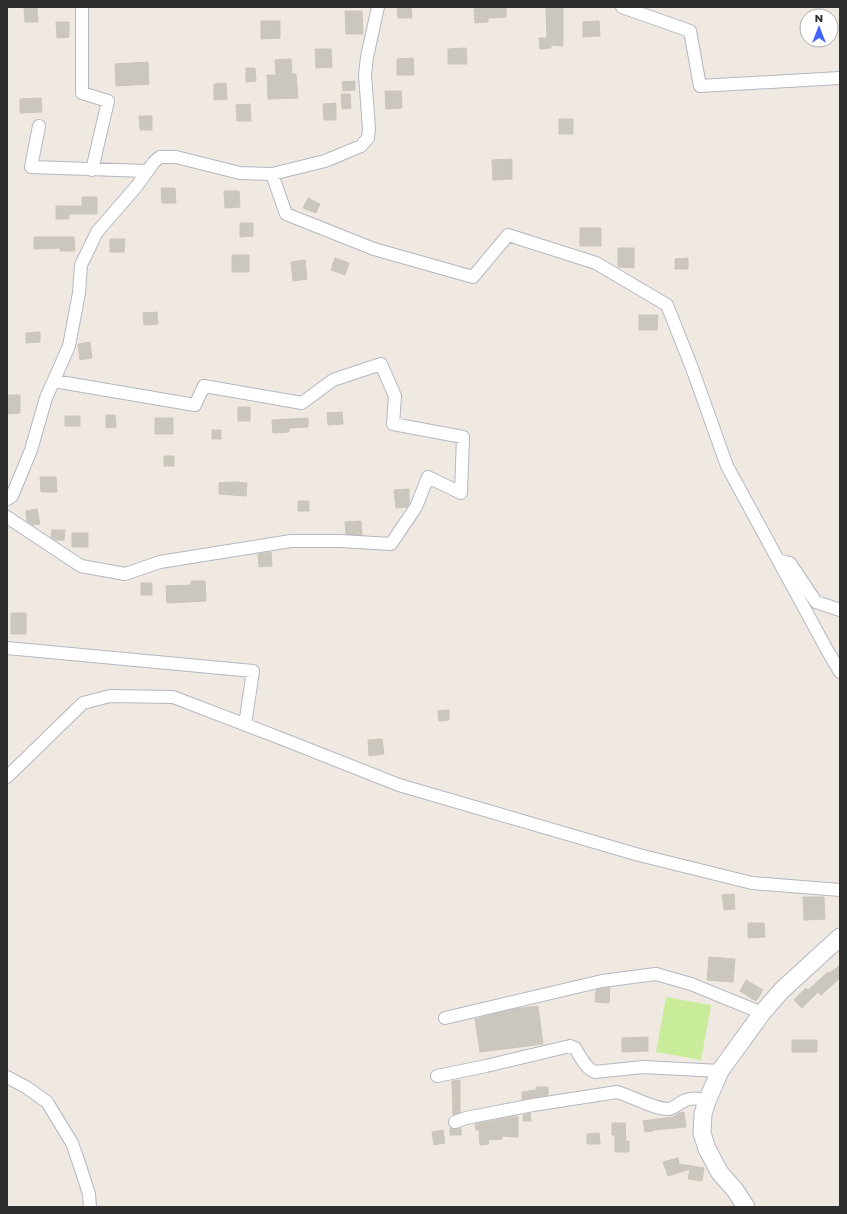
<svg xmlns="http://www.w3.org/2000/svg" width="847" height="1214" viewBox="0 0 847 1214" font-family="Poppins,sans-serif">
<rect width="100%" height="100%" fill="#efe9e1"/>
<!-- pitch -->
<path fill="#c9ec9a" d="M666,997l45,8 -10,55 -45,-8z"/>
<!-- building -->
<path fill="#cbc7bf" stroke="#cbc5ba" d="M24,7h13l1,15h-13z
M397,7h14l1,11h-14z
M494,7h12v10l-18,1v4l-13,1 -1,-14z
M546,7h17v39l-12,-1v3l-11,1 -1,-11h8z
M345,11h17l1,23h-17z
M261,21h19v17l-19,1z
M599,21l1,15 -17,1v-15z
M56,22h13v15l-12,1z
M466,48l1,16h-19v-15z
M315,49h16l1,18 -16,1z
M413,58l1,17h-17v-16z
M291,59l1,15h4l2,24 -30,1 -1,-24h9l-1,-15z
M148,62l1,22 -33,2 -1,-22z
M246,68h9l1,13 -10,1z
M355,81v9l-12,1 -1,-9z
M226,83l1,16 -13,1v-16z
M385,91h16l1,17 -16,1z
M341,94h9l1,14 -9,1z
M41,98l1,14 -22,1v-14z
M336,103v17h-12l-1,-16z
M250,104l1,17h-14l-1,-16z
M139,116h13v14h-12z
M559,119h14v15h-14z
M512,159v20l-19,1 -1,-20z
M161,188h14l1,15h-14z
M224,191h15l1,16 -15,1z
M82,197h15v17h-28v5h-13v-13h26z
M308,198l12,6 -4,9 -13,-5z
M240,223h13v13l-13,1z
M580,228h21v18h-21z
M34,237h40l1,14h-15v-3l-26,1z
M110,239h15l-1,13h-14z
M618,248h16v20l-16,-1z
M232,255h17v17h-17z
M335,258l14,5 -4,12 -14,-5z
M688,258v11h-13v-10z
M305,260l2,19 -14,2 -2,-19z
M157,312l1,12 -14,1 -1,-12z
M639,315h19l-1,15h-18z
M40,332v10l-14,1v-10z
M90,342l2,16 -12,2 -2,-16z
M7,395h13v18l-13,1z
M238,407h12v14h-12z
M342,412l1,12 -15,1 -1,-12z
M106,415h9l1,12 -10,1z
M65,416h15v10h-15z
M155,418h18v16h-18z
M308,418v9l-19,1v4l-16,1 -1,-13z
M212,430h9v9h-9z
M164,456h10v10h-10z
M40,477h16l1,15h-16z
M236,482l11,1 -1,13 -27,-2v-11z
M409,489v14l-2,4 -11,1 -2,-18z
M298,501h11v10h-11z
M37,509l3,15 -8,1 -5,-4 -1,-10z
M361,521l1,14 -16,-1 -1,-12z
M52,530h13l-1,10h-9l-4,-3z
M72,533h16v14h-16z
M271,552l1,14 -13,1 -1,-13z
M191,581h14l1,20 -39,2 -1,-17 25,-1z
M141,583h11v12h-11z
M11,613h15v21h-15z
M449,710v10l-10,1 -1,-10z
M382,739l2,15 -15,2 -1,-16z
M734,894l1,15 -11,1 -2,-15z
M803,897h21l1,22 -21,1z
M748,923h16l1,14 -17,1z
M709,957l26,2 -2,23 -26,-2z
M840,965v13l-19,17 -3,-3 -16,16 -8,-8 12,-12 2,2 20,-18 2,1z
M746,980l17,10 -7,11 -16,-10z
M605,988h5l-1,15 -14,-1 1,-12z
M538,1006l5,38 -63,8 -5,-33 39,-10z
M648,1037v14l-26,1v-14z
M792,1040h25v12h-25z
M460,1080v32l-7,3 -1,-34z
M536,1087h12v8l-26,5v-8l14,-2z
M684,1112l2,15 -33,3v1l-8,1 -2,-11 30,-4 6,-4z
M530,1113l1,8h-8v-6z
M518,1116v21l-16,-1v3l-14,1 1,4 -9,1 -1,-15h-3l-1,-6z
M612,1123h13l1,18h3v11h-14v-17h-3z
M450,1128l4,1 7,-1v7h-11z
M443,1130l2,13 -11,2 -2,-13z
M599,1133l1,11h-13v-10z
M678,1158l1,6 25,4 -2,13 -14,-2 2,-10 -22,7 -5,-14z"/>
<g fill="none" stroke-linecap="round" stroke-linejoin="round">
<defs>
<path id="street" d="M82,7v86l26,8 -16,69
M622,7l68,24 10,55 140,-8
M39,126l-8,41 116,4
M272,174l14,40 88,35 99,28 35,-42 88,28 71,42 25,63 35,98 99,182 14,24
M7,499l5,-3 19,-46 15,-52 23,-52 10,-53 2,-28 16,-33 39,-45 18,-25 6,-5h16l64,16 32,1 53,-13 36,-15 7,-8 1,-9 -4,-54 2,-18 11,-50
M7,517l74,49 44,8 35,-12 131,-21h49l51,3 25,-37 12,-30 33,16 2,-56 -70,-13 2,-28 -14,-32 -48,16 -31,23 -98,-17 -9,19 -141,-24
M778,560l12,3 26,39 24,8
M7,648l246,23 -8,54
M7,777l76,-74 27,-7 63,1 102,39 124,49 240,70 113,28 88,7
M445,1018l157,-37 54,-7 35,10 71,29
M437,1076l49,-10 84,-20 5,2c6,9 10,20 20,24l48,-5 77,4
M7,1077l19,10 21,15 25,41 9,26 8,25 1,13
M455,1122l11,-4 67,-13 84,-13c14,4 39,18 52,17 4,-1 7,-3 11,-6 9,-6 17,-5 27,-2"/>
<path id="secondary" d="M746,1207l-11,-17 -15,-17 -13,-24 -5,-16 1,-19 4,-13 13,-30 42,-58 20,-23 58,-53"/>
</defs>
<!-- street casing -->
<use href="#street" stroke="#b4b7c1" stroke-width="14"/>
<!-- secondary casing -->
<use href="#secondary" stroke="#b4b7c1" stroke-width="19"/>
<!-- street -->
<use href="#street" stroke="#fff" stroke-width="12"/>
<!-- secondary -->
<use href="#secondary" stroke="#fff" stroke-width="17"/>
</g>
<!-- border -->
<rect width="847" height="1214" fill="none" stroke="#2e2e2e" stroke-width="16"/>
<!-- north arrow -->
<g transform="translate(819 28)"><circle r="19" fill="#ffffff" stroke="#ababab"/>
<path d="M0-3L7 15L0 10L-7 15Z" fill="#4264fb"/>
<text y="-6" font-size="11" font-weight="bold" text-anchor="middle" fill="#2e2e2e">N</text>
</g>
</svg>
